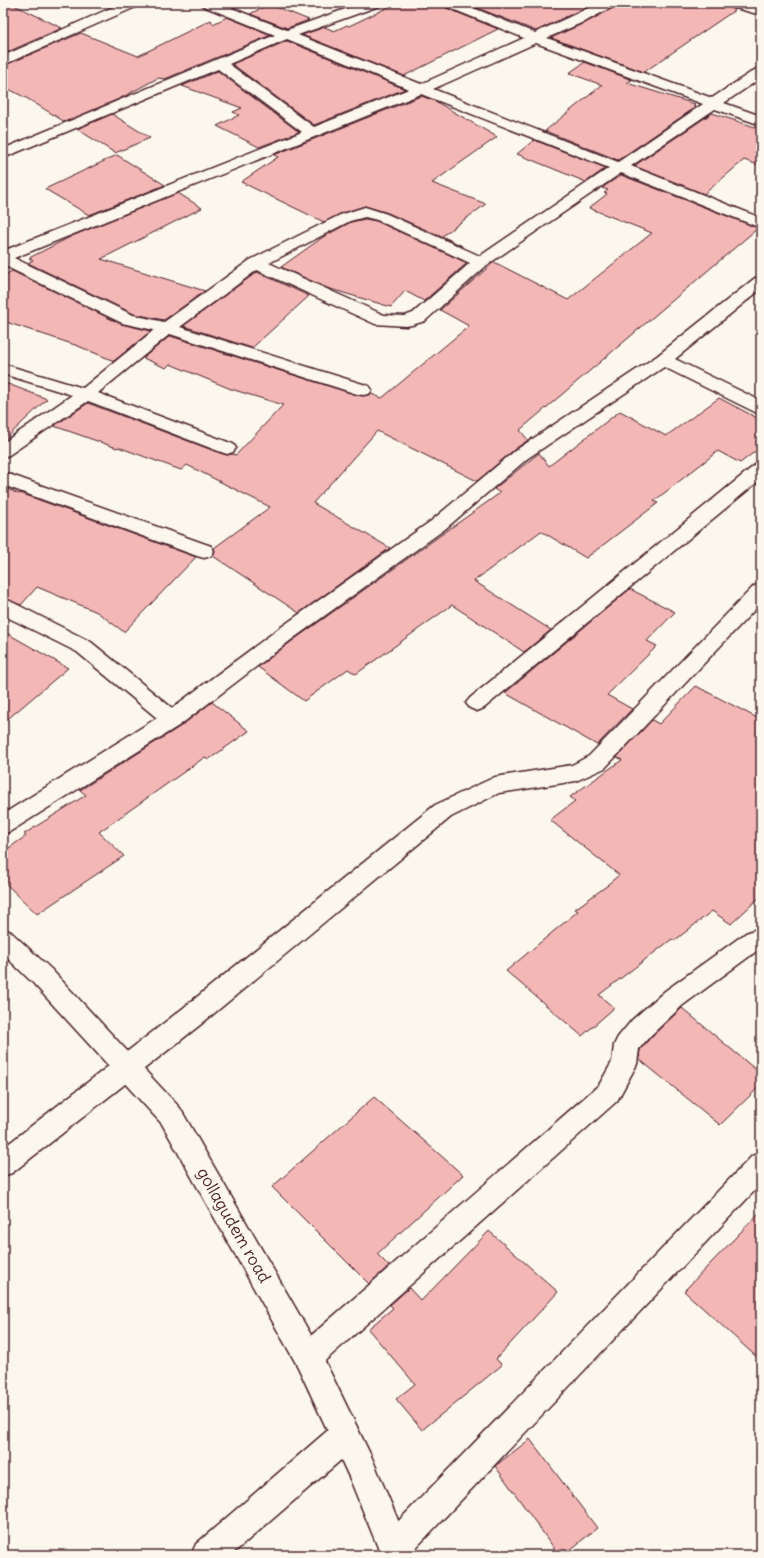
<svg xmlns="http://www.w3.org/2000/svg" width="764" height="1558" viewBox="0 0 764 1558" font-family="Delius,sans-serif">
<rect width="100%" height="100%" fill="#fbf7ec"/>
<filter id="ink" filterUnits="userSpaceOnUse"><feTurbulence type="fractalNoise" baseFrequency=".025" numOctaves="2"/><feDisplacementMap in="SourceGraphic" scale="8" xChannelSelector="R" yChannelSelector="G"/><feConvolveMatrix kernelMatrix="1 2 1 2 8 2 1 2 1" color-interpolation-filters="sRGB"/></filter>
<g filter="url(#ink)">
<!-- building -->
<path fill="#f3b7b6" stroke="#4a1f2b" d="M3,3h7l52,25 -59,26z
M397,3h46l1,4 54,22 -94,47 -102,-41 23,-8 9,4 13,-6 2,1z
M465,3h130l-59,28z
M616,3h110l2,4 7,3 -91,62 -93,-34 38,-17 26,-14z
M269,4l40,16 -22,8 -37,-14z
M227,17l44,18 -106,44 -7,-1 -37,20 -56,24 -37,-23 -25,-13v-20l78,-33 57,23 73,-36 2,4z
M287,41l118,48 -91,36 -82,-61z
M585,62l47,18 -5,3 68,21 -2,2 3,1 -78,53 -73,-29 57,-46 -33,-12z
M218,71l81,61 -40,15 -42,-21 22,-11 -6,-3 9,-4 -60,-22z
M421,96l14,5 62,36 -65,46 54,21 -44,32 20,10 -74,-33 -23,-7 -25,8 -16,8 -83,-40 37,-25 -4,-2z
M712,113l49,16v37l-17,-6 -40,34 -70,-28z
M112,114l38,24 -35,15 -38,-24z
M534,140l72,28 -20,14 -69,-28z
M117,155l48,30 -76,30 -44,-26z
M621,175l137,53 -238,202 8,10 -13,9 -38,32 -100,-50 -64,72 77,45 -91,65 -86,-57 2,-4 -1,-4 56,-41 -83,-42 -6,5 -63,-23 -1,1 -63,-22 34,-23 132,50 7,2 5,-1 4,1 47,-50 -52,-16 -61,-25 -4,4 -23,-10 27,-22 187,59 6,1 8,-2 11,4 87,-72 -29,-16 54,-48 74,38 84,-67 -63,-25 18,-14 -3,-1 4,-3 -6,-2z
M178,193l24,15 -101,51 104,32 -41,29 -30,-6 -106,-51 5,-3 -4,-2 43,-22z
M365,219l11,2 91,42 -43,38 -19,-10 -14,16 -64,-19 -46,-21 42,-30 28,-15z
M12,271l109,53 30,7 -37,30 -36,-15 -75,-25v-45z
M257,272l52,24 -57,52 -69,-22z
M3,382l44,17 -44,42z
M719,398l42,22v27l-21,16 -22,-12 -64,50 4,2 -72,55 -45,-27 -67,50 77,49 -27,22 -72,-47 -96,69 -8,-5 -44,32 -46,-34 34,-26 208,-148 -6,-4 45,-36 10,13 71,-55 46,25z
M3,487l16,7 1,-1 176,64 -72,75 -27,-20 -60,-25 -16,18 -18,-7z
M630,589l45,23 -28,29 10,5 -50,49 25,14 -35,36 -92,-52z
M3,631l65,37 -65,55z
M696,686l65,34v176l-30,28 -19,-13 -38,30 -2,-2 -73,56 15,13 -32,28 -76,-65 72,-60 -3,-2 33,-24h-1l12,-10 -69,-55 25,-19 -5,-4 52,-37 -5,-3 35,-37 7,4z
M212,702l37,29 -41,29 -3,-3 -106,75 25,24 -87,58 -34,-33v-29l23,-16 -2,-2 62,-39 -6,-5 101,-64z
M682,1008l79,66v11l-41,40 -81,-66 1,-9 11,-13z
M374,1097l89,78 -86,79 12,12 -20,18 -97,-97z
M761,1211v150l-77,-70z
M489,1231l69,61 -62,67 6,6 -80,65 -26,-31 19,-15 -47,-55 25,-21 -3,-3 19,-17 12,13z
M530,1439l67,89 -33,27h-5l-64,-89z"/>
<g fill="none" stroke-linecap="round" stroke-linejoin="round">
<defs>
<path id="street" d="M122,3h17l-1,3 -135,59v-9z
M202,3h17l68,27 75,-27h18l-1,3 -81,29 123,49 103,-46 -79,-32 -1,-3h17l74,30 64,-30h16l-1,3 -26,14 -41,18 165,60 44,-29 5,-1v10l-37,25 37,13v9l-46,-16 -84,57 130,52v10l-140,-55 -134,92 -62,56 -13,4 -6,1 -31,-2 -118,-54 -77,57 189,59 3,4 -3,4 -6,1 -6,-1 -187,-60 -72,59 135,51 3,4 -3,4 -6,2 -6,-2 -133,-51 -79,54 -6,2v-14l69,-48 -69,-21v-10l80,24 71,-58 -32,-7 -119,-58v-14l299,-119 -84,-63 -215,89v-9l272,-114 -72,-29zM287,39l122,50 -95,38 -85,-63zM536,43l167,61 -85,58 -185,-73zM421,94l188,74 -129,88 -93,-42 -22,-7 -25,8 -90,45 -86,62 -31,-7 -119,-57zM365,217l12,3 93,43 -57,50 -8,3 -21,-1 -115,-52 81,-42z
M727,3h20l14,4v8l-33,-9z
M761,276v13l-86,70 86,42v12l-6,-1 -91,-45 -136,91 -83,71 -154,111 -111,85 -169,106 -8,3v-20l154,-96 -80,-66 -74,-37v-16l7,2 81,41 81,66 105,-78 154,-109 85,-71 141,-94 98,-78z
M761,463v16l-277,229 -7,3 -7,-3 -4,-5 4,-5 285,-233z
M3,472l208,74 3,5 -3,5 -7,2 -7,-2 -194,-71z
M761,584v19l-156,165 -29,13 -77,12 -48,24 -251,208 -188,148 -9,3v-28l179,-139 253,-204 60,-28 77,-12 17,-9 165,-170z
M754,930h7v20h-3l-75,55 -33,31 -11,13 -2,15 -20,37 -299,266 -10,4 -10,-4 -4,-10 4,-10 301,-262 13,-23 2,-17 4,-8 14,-17 33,-29 81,-58z
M761,1153v31l-352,371h-28l-3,-7 5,-11 369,-381z
M345,1421l11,4 4,11 -4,11 -125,108h-40l5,-11 138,-119z"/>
<path id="secondary" d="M3,929l8,3 40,37 129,139 138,239 54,111 33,79 10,18h-34l-31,-76 -52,-112 -136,-243 -129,-141 -30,-29z"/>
</defs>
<!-- street casing -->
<use href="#street" stroke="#4a1f2b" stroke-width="3"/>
<!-- secondary casing -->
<use href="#secondary" stroke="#4a1f2b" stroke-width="3"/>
<!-- street -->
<use href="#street" fill="#fbf7ec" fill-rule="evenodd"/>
<!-- secondary -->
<use href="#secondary" fill="#fbf7ec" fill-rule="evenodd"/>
</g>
</g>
<g text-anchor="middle" stroke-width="3" stroke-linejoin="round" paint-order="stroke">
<!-- near-street labels -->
<g font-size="17" fill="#4a1f2b" stroke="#fbf7ec">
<text transform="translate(234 1225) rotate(60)" y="6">gollagudem road</text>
</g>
</g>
<!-- margin -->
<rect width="764" height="1558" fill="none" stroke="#fbf7ec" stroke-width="16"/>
<rect x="8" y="8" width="748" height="1542" fill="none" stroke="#4a1f2b" stroke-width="1.5" filter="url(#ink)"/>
</svg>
